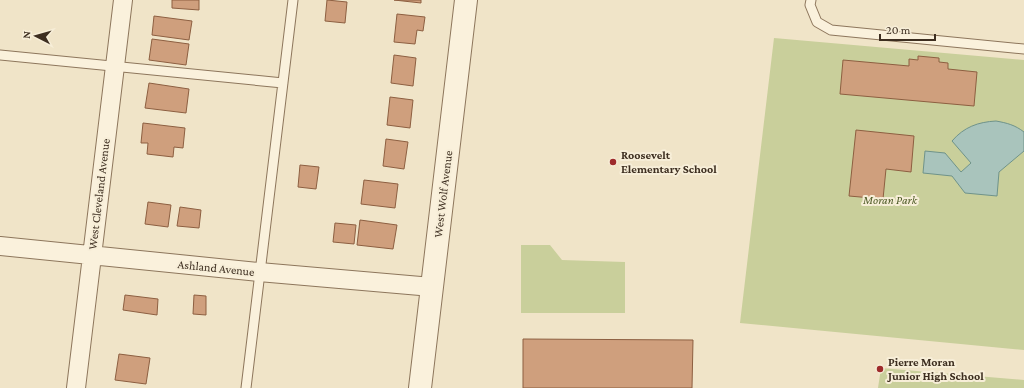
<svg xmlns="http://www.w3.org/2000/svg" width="1024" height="388" viewBox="0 0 1024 388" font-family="'Crimson Pro',serif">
<rect width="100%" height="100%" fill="#f0e4c8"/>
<!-- green -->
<path fill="#c9cf9b" d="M774,38l250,22v290l-284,-27z
M521,245h29l12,15 63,2v51h-104z
M881,368l143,12v8h-146z"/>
<!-- water -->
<path fill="#a9c4bc" stroke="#6f938a" d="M996,121c11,2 19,4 28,11v19l-25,21 -2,24 -32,-3 -13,-17 -29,-3 2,-22 20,2 16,19 10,-9 -19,-22c12,-14 26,-19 44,-20z"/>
<!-- building -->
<path fill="#cf9f7d" stroke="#8d5f41" d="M172,0h27v10l-27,-2z
M327,0l20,2 -2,21 -20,-2z
M394,0h27v3z
M397,14l28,3 -2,14 -6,-1 -2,14 -21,-2z
M154,16l38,5 -3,19 -37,-5z
M152,39l37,5 -3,21 -37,-5z
M394,55l22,3 -3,28 -22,-3z
M918,56l21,2v4l9,1v6l29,3 -3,34 -134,-12 3,-34 66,6v-7l9,1z
M149,83l40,6 -3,24 -41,-5z
M390,97l23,3 -3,28 -23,-3z
M143,123l42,5 -2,20 -9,-1 -1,10 -26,-3 1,-11h-7z
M856,130l58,6 -3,36 -25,-3 -3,30 -34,-3z
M386,139l22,3 -4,27 -21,-3z
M300,165l19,2 -3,22 -18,-2z
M364,180l34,4 -3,24 -34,-4z
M148,202l23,3 -3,22 -23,-3z
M180,207l21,3 -2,18 -22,-2z
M360,220l37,5 -4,24 -36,-4z
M335,223l21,2 -2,19 -21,-2z
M125,295l33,4 -1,16 -34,-5z
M194,295l12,1v19l-13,-1z
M523,339l170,1 -1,48h-169z
M119,354l31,4 -4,26 -31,-4z"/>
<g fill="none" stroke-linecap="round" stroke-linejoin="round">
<defs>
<path id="service" d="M811,0l-1,5 7,17 14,8 193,19
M0,55l283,28
M246,388l47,-388"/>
<path id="minor" d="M0,246l259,26 173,15
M76,388l47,-388"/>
<path id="tertiary" d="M420,388l46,-388"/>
</defs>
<!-- service casing -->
<use href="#service" stroke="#8d765c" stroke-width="11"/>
<!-- minor casing -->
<use href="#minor" stroke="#8d765c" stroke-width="20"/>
<!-- tertiary casing -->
<use href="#tertiary" stroke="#8d765c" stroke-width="24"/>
<!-- service -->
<use href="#service" stroke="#faf1dc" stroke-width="9"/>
<!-- minor -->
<use href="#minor" stroke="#faf1dc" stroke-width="18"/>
<!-- tertiary -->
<use href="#tertiary" stroke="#faf1dc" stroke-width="22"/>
</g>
<!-- markers -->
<g fill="#9e2a2b" stroke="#f7eed8" stroke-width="1.5">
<circle cx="613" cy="162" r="4"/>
<circle cx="880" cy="369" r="4"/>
</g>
<g text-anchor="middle" stroke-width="4" stroke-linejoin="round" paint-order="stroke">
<!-- poi labels -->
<g font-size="12" font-weight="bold" fill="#3d2e20" stroke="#f7eed8" text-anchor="start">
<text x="621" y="159">Roosevelt<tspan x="621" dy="14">Elementary School</tspan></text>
<text x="888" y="366">Pierre Moran<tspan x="888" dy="14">Junior High School</tspan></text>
</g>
<!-- street labels -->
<g font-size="12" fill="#3d2e20" stroke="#f7eed8">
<text transform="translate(99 194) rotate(-83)" y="4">West Cleveland Avenue</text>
<text transform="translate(443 194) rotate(-83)" y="4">West Wolf Avenue</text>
<text transform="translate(216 268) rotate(6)" y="4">Ashland Avenue</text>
</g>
<!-- park labels -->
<g font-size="12" font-style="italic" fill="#4d5a26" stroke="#f7eed8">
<text x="890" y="204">Moran Park</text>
</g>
</g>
<!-- north arrow -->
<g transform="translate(36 36) rotate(276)" stroke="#f7eed8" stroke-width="3" paint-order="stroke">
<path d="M0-3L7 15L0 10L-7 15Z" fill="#3d2e20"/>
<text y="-6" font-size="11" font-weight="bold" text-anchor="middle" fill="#3d2e20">N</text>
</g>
<!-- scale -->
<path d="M880 34v6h55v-6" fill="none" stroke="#3d2e20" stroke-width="2"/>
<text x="886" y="34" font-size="12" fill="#3d2e20" stroke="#f7eed8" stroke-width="3" paint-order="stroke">20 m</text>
</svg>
